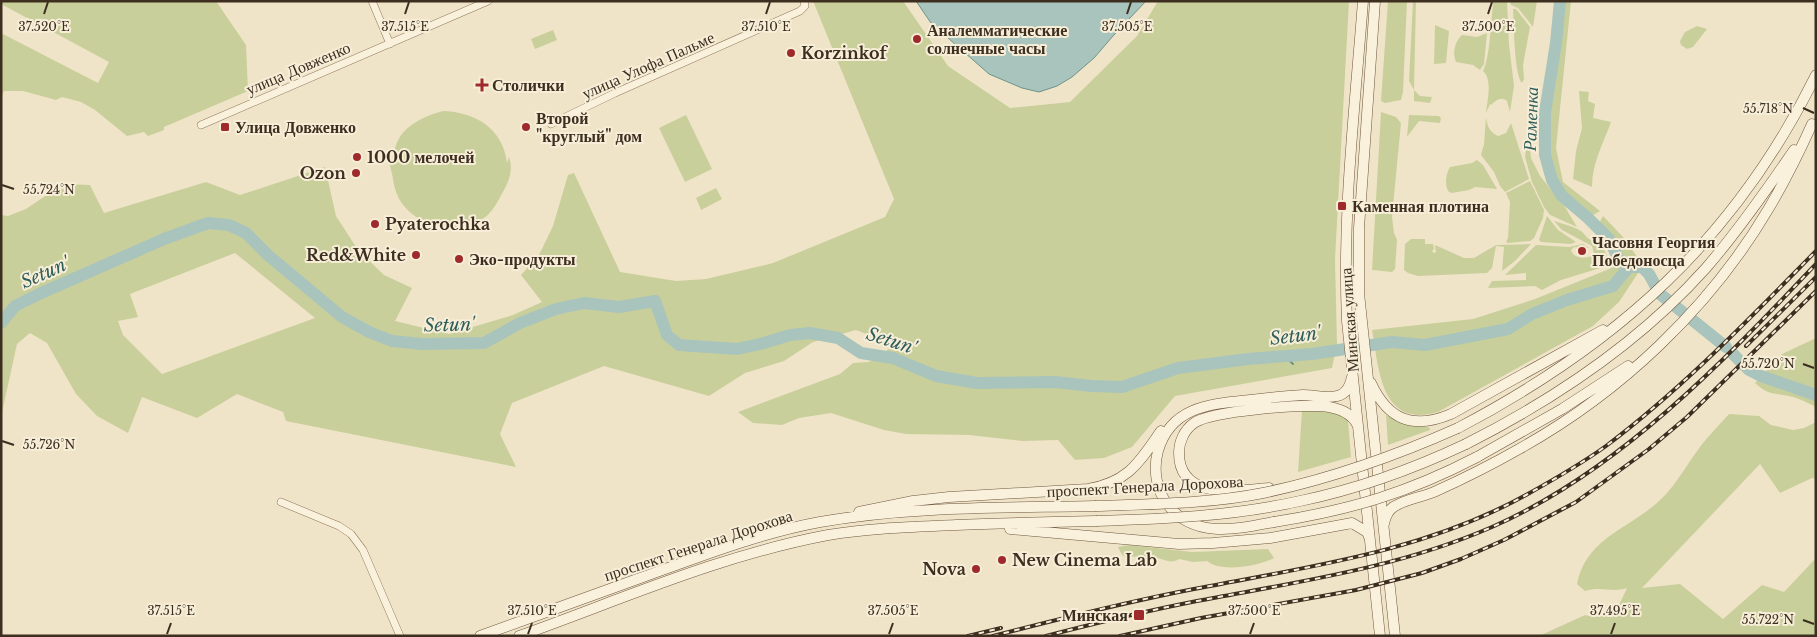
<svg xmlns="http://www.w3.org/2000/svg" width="1817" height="637" viewBox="0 0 1817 637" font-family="'Libre Baskerville',serif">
<rect width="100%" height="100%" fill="#f0e4c8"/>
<!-- green -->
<path fill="#c9cf9b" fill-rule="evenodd" d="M1,1h215l30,44 2,46 -84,36v3l-16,6 -4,-4 -17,4 -32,-26 -14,-8 -19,-5 -6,3 -33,-9h-19l-3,7v-65l97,50 11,-21 -108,-58z
M813,1h90l45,65 62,42 60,-6 67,-66 21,-35h191l-14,259 2,84 -5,24 -157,28 -43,51 -28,11 -29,2 -17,-20 -36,1 -53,-6 -63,-1 -22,-4 -53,-17 -32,5 -17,7 -29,-2 -15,-11 102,-38 13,-11 16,-1 26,-17 -39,-15 -43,12 -29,19 -39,12 -36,23 -105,-30 -92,37 -12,31 16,33 -230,-46 -3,-9 -46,-18 -40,24 -55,-21 -14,36 -31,-17 -21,-22 -29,-51 -17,-10 -13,11 -16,73v-202l7,1 18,-7 37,-25 27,1 14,28 102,-31 34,13 85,-28 11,49 22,34 26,25 28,13 -17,33 54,13 64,-19 29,-13 -21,-27 18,-20 14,-29 15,-51 6,-2 46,99 56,9 30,-2 67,-16 112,-46 9,-18zM235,253l80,65 -153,56 -39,-39 -5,-14 20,-4 -8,-23z
M1388,1h19l-4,91 -2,8 -16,3 -4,-2z
M1413,1h3l-2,89 6,6 12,1 -2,6 -16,-2v-11l-5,-9z
M1492,1h15l2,43 5,42 -4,26 -3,-11c-6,-5 -11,-1 -16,4l-1,-1 -4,9c1,-12 7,-33 -3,-42 7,-13 8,-51 10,-67z
M1510,1h27l-4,26 -15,-19 -7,-3z
M1560,1h11l-15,147 7,34 37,29 -12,7c-13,-11 -29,-22 -36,-38 -17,-41 -1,-95 4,-137 2,-14 3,-28 4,-42z
M1513,9h3l14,18 -7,38 1,14 -2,4c-8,-8 -8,-60 -9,-74z
M1435,25l14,6 -3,32 -12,1z
M1697,26l10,3 -14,18 -6,2 -6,-4 -1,-4 5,-9z
M553,30l4,10 -22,9 -4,-10z
M1487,33l-3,31 -4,6 -7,-5 -17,-3c-4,-9 -1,-21 6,-27l15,2z
M1579,91l10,1 -1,9 7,3 -2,14 18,4c-8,22 -19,41 -19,65l-19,-8 3,-28 6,-23z
M443,111c32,1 60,17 64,52l2,-6c4,12 1,22 -5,33 -5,9 -11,22 -20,28 -24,16 -61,11 -80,-12 -12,-15 -9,-26 -15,-43 4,-5 5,-12 7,-18 7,-20 29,-29 47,-34z
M1381,112l15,5 5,6 -9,94 2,16 3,7 -2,29 -3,3 -20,-2z
M686,115l26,54 -27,13 -26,-54z
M1409,115l30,1 2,2 -1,5 -21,-2 -12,16z
M1486,117c1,8 3,15 12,19l8,-3 5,-10 18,56 -24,13 -5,-6 -6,-14 -13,-17 3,-11z
M1528,131l3,27 9,18 25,31 12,20 -27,-12 -6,-8 -12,-25 -7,-25z
M1477,160l6,5 14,24 -22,-2 -6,3 -17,3 -3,-1c-5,-6 -3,-19 1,-25l22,-4z
M1530,181l14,29 -1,8 -9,20 -4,3 -22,2 -2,-1 2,-4 2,-36 -4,-9z
M716,188l6,11 -21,11 -5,-12z
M1547,216l11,14 18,12 -5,2 -30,-2 -2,-2z
M1603,216l21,22 18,26v3l-23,35 -26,24 -155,86c-58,17 -59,-44 -66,-82l101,-11 62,-20 84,-34 -24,-34z
M1554,221c9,3 19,5 27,10 3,2 5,6 8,8 11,6 21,12 18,27l-46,14 -19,10 -7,-4 -47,2 4,-7 34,-1v-7l-21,2 31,-30 33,2 14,-3 6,4 -15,-1 -3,3 2,4c6,5 15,5 21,0l-2,-8 -30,-16z
M1411,239h14v5h8l1,5 -2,2 2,2 2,-1 -1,-7 29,13h10l22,-13 35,-1 -16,17 -13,10 2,-24 -8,-1 -4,22 -5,5 -69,3 -10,-3 -4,-3 1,-26z
M1816,338v69c-8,-4 -16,-8 -23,-10 -18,-5 -23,0 -38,-14l27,-29z
M1302,410c14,-1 34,1 46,10l3,37 -53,15z
M1729,414l30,2 12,9 22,5 11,-2 12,-6v57l-4,-1 -32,15 -20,-29 -118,124 38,-4 43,35 39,-34 22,7 32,-34v78h-277l46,-21 9,2 16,-3 10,-11 7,-15c-17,5 -25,-2 -42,3l-8,-7c9,-46 52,-55 82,-83 20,-18 31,-44 49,-64 7,-8 14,-15 21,-23z
M1386,415l22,10 21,2 1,3 -42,15z
M1129,545l63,7 76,-3 6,9c-16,8 -53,15 -67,3l-14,1 -14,-3c-9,6 -15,-1 -24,-1l-4,2c-4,0 -8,-2 -13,-3 -11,-1 -14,4 -20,-10z"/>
<!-- water -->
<path fill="#a9c4bc" stroke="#6f938a" d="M916,1h230l-33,35 -19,22 -22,19 -15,9 -18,6 -17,-4 -33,-14 -58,-51z"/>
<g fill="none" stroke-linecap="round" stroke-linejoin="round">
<!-- stream -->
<path stroke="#6f938a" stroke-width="2" d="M1642,267l1,-7
M1285,356l8,8"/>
<!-- river -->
<path stroke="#a9c4bc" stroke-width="12" d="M1560,1l-4,42 -11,69v43l7,25 10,16 26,22 21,21 10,21 10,7
M1,323l14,-17 24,-12 125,-55 44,-16 21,2 17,8 23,23 73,61 27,15 23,9 30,3 62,-1 36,-20 36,-14 28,-6 35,4 36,-6 12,34 12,10 58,4 27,-6 26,-8 20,-2 28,5 23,15 32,5 43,18 41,7 78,-1 37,4 30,1 56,-19 70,-9 64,-5 80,-12 33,3 83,-16 24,-15 35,-14 46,-14 16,-19h13l7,7 11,20 66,53
M1732,353l17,17 12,6 55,19"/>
<defs>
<path id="street" d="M372,1l18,43
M551,124l64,-31 185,-82 5,-5 -1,-5
M201,125l287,-124
M281,502l58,24 12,8 12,16 37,86"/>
<path id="secondary" d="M1363,1c-8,106 -21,213 -16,320l33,315
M1375,1l-16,227v65l36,343
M1371,383c17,37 42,47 80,31l152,-84
M1458,428c160,-84 277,-189 358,-353
M1466,444c89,-45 173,-101 240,-176 32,-37 60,-77 88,-118
M1477,457l85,-48 66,-43
M1269,488c-31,2 -90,13 -90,-35 0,-11 5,-23 15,-30 17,-12 113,-20 135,-16 12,2 22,6 28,17
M859,512l54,-11 36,-4 139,-8c41,-7 51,-27 73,-58
M1274,522c-37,7 -80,17 -106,-17 -12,-15 -15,-36 -10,-54 13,-45 53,-47 92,-51 18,-2 35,-4 53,-5 11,0 24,4 34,1 10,-2 13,-11 15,-19
M1384,524c1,-7 5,-15 11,-18 12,-7 27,-9 39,-14 29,-13 57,-27 85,-43 101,-56 191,-141 250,-241 16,-27 30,-55 43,-84
M1010,529l169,15 34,-1 57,-5 82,-15 15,9 2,5
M480,636c54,-20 109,-39 163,-59 58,-21 117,-44 177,-55 91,-16 183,-14 275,-16
M519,636c101,-36 202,-81 309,-101 42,-7 85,-8 128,-10 46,-2 93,-3 140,-4"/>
</defs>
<!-- street casing -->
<use href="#street" stroke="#8d765c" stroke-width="8"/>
<!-- secondary casing -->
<use href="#secondary" stroke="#6f573f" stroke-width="11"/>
<!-- street -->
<use href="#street" stroke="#faf1dc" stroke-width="7"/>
<!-- secondary -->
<use href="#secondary" stroke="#faf1dc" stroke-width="10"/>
<defs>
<path id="rail" d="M1746,346l70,-69
M968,636l33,-8
M993,636c66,-17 133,-34 201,-47 113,-22 229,-37 332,-94 27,-15 55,-31 80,-49 77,-58 143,-127 210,-195
M1046,636c50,-13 100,-25 151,-35 100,-19 201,-33 295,-74 127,-56 230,-164 324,-263
M1120,636l81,-18 155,-28 66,-17 39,-14 43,-19 72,-38 73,-53 38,-32 129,-126"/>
</defs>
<!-- rail casing -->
<use href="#rail" stroke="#3d2e20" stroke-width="4"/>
<!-- rail -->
<use href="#rail" stroke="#f7eed8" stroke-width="2" stroke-dasharray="5.5" stroke-linecap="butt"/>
<defs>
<path id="secondary-bridge" d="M1095,506c56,-2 113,-2 168,-13 67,-14 132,-37 195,-65
M1096,521c68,-2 137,-5 204,-20 58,-12 113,-32 166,-57
M1274,522c76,-12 134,-29 203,-65"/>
</defs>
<!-- secondary-bridge casing -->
<use href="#secondary-bridge" stroke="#6f573f" stroke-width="11" stroke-linecap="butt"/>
<!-- secondary-bridge -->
<use href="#secondary-bridge" stroke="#faf1dc" stroke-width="10"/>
</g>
<!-- ticks -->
<path fill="none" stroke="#3d2e20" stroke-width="2" d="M44,14l4,-12M405,14l4,-12M766,14l4,-12M1127,14l4,-12M1488,14l4,-12M1803,108l11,5M2,185l12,4M1803,364l11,4M2,441l12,4M1803,620l11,4M167,634l4,-11M528,634l4,-11M889,634l4,-11M1250,634l4,-11M1611,634l4,-11"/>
<!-- markers -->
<g fill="#9e2a2b" stroke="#f7eed8" stroke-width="2">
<circle cx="917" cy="39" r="5"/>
<circle cx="791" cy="53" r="5"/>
<path d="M479.5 77.5h5v5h5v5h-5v5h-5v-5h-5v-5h5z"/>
<rect x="220" y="122" width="10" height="10" rx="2.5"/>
<circle cx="526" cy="127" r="5"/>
<circle cx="357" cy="157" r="5"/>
<circle cx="356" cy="173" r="5"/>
<rect x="1337" y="201" width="10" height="10" rx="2.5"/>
<circle cx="375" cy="224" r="5"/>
<circle cx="1582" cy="251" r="5"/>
<circle cx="416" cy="255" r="5"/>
<circle cx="459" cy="259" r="5"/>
<circle cx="1002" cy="560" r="5"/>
<circle cx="976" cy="569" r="5"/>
<rect x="1133" y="609" width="12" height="12" rx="2.5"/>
</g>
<g text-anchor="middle" stroke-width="4" stroke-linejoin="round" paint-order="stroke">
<!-- poi labels -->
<g font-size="16" font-weight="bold" fill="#3d2e20" stroke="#f7eed8" text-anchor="start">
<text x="927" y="36">Аналемматические<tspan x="927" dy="18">солнечные часы</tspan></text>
<text x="801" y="59">Korzinkof</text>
<text x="492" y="91">Столички</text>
<text x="536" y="124">Второй<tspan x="536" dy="18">"круглый" дом</tspan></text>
<text x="235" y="133">Улица Довженко</text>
<text x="367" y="163">1000 мелочей</text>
<text x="346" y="179" text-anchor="end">Ozon</text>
<text x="1352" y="212">Каменная плотина</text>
<text x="385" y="230">Pyaterochka</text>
<text x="1592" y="248">Часовня Георгия<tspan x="1592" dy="18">Победоносца</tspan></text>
<text x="406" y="261" text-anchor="end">Red&amp;White</text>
<text x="469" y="265">Эко-продукты</text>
<text x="1012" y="566">New Cinema Lab</text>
<text x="966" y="575" text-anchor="end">Nova</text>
<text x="1128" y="621" text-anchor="end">Минская</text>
</g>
<!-- street labels -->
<g font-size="16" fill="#3d2e20" stroke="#f7eed8">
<text transform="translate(648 65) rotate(-24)" y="6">улица Улофа Пальме</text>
<text transform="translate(298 68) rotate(-23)" y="6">улица Довженко</text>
<text transform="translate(1349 320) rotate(-94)" y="6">Минская улица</text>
<text transform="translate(1145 486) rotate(-3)" y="6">проспект Генерала Дорохова</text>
<text transform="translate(698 545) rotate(-18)" y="6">проспект Генерала Дорохова</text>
</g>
<!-- water labels -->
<g font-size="18" font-style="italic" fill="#2f5d5a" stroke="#f7eed8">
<text transform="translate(1531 119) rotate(-88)" y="6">Раменка</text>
<text transform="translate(45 273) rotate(-24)" y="6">Setun'</text>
<text transform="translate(449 325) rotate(-1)" y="6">Setun'</text>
<text transform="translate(1295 336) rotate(-7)" y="6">Setun'</text>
<text transform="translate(891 341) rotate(18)" y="6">Setun'</text>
</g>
</g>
<g font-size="12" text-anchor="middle" fill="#3d2e20" stroke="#f7eed8" stroke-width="4" stroke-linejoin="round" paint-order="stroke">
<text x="405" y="31">37.515°E</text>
<text x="766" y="31">37.510°E</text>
<text x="1127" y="31">37.505°E</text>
<text x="1488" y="31">37.500°E</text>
<text x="44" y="31">37.520°E</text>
<text x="1768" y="113">55.718°N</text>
<text x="49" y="194">55.724°N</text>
<text x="1768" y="368">55.720°N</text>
<text x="49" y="449">55.726°N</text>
<text x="171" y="615">37.515°E</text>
<text x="532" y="615">37.510°E</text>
<text x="893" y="615">37.505°E</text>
<text x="1254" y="615">37.500°E</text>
<text x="1615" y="615">37.495°E</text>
<text x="1768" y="624">55.722°N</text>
</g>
<!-- border -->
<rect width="1817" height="637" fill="none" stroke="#3d2e20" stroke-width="5"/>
</svg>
